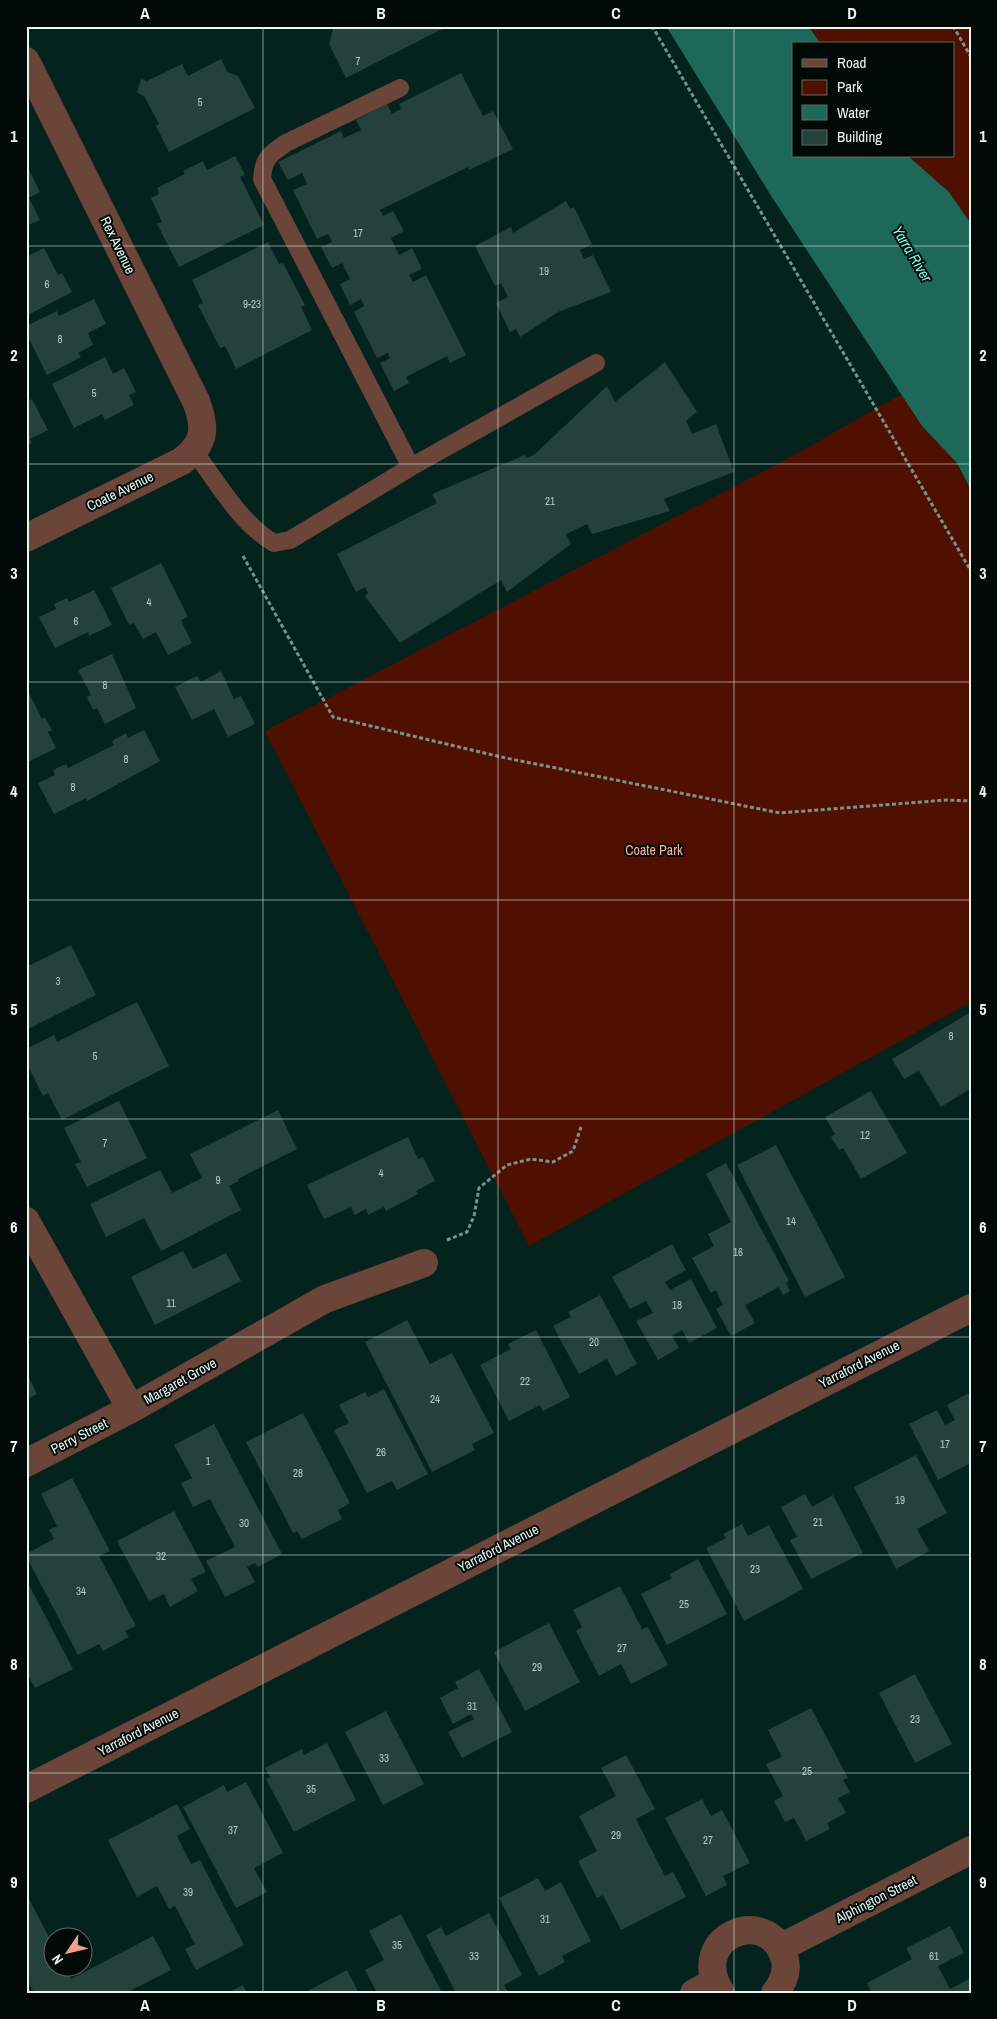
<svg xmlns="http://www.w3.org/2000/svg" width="997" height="2019" viewBox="0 0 997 2019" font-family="'Archivo Narrow',sans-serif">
<rect width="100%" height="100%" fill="#05231d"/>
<!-- green -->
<path fill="#4f1002" d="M808,26h163v198l-22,-32 -41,-36h45v-112h-132z
M902,394l20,32 35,37 14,27v512l-442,244 -264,-515 520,-271z"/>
<!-- water -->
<path fill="#1e6859" d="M666,26h142l13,18h-28v112h115l41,36 22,32v266l-14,-27 -35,-37 -152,-232z"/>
<!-- building -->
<path fill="#24413a" d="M334,26h110v2l-98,50 -17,-34z
M221,59l6,13 11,4 17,32 -86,44 -13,-26 3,-2 -15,-28 -7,-3 4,-14 6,2 35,-17 6,12z
M461,73l22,43 10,-5 20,38 -44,21 -1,-3 -88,43 3,6 10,-5 11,20 -13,7 8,17 13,-7 10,21 -13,6 4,7 13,-7 40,80 -16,8 -3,-7 -41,21 3,6 -15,8 -14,-28 10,-5 -2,-5 -11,5 -23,-46 10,-6 -3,-7 -11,6 -10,-21 10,-5 -8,-16 -10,5 -11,-21 11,-5 -4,-8 -11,5 -24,-49 14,-6 -5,-11 -14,7 -10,-18 63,-31 3,7 17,-8 -5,-10 31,-16 5,10 9,-5 -2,-5z
M235,156l10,19 -5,2 24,48 -85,42 -22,-43 5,-2 -11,-24 8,-4 -2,-6 28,-14 -2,-3 20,-10 4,9z
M28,168l12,24 -11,6 11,22 -14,6z
M566,201l4,8 4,-2 18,37 -12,6 4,9 9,-4 18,37 -53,20 -38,25 -4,-8 -6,3 -14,-29 12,-6 -7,-14 -6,3 -20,-40 36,-19 2,6z
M268,242l11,22 4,-1 22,42 -4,2 11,23 -76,39 -11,-23 -5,2 -22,-43 5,-2 -11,-23z
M44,248l14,27 4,-2 10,19 -46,24v-59z
M94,299l12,25 -18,9 5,12 -15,8 3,4 -34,18 -21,-42v-7l31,-15 2,5z
M105,357l8,17 11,-6 12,24 -7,3 5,10 -29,15 -3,-6 -28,14 -22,-44z
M665,362l32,50 -11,9 6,13 24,-10 18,48 -70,27 6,12 -78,23 -5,-10 -21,10 5,10 -64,48 -6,-12 -101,63 -35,-47 3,-3 -3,-6 -9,5 -19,-38 100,-51 -5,-9 93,-39 2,3 8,-4 72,-68 8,16z
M32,399l16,31 -18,9 2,4 -6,3v-44z
M161,563l27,54 -7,3 11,23 -24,12 -12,-23 -13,7 -9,-16 -5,2 -18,-37z
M94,590l18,35 -23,11 -1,-4 -33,16 -16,-31 17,-8 -2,-5 13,-6 2,4z
M112,654l24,54 -31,16 -8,-16 -4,2 -6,-13 4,-2 -13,-25z
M221,671l13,28 7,-3 14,28 -27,13 -14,-28 -22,11 -17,-33 22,-11 4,6z
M30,695l12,24 3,-2 7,13 -4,2 8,16 -30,15v-67z
M144,730l16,31 -73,40 -1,-3 -32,16 -16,-31 17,-8 -2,-5 13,-6 2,4 46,-23 -2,-4 14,-8 2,5z
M71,945l25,50 -70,35v-63z
M137,1002l32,64 -107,54 -14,-27 -5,3 -17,-34v-13l28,-14 3,7z
M971,1012v76l-30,19 -22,-36 -15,8 -12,-20z
M871,1091l36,62 -46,26 -18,-31 -4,2 -8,-13 4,-3 -10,-17z
M119,1101l28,57 -60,29 -12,-23 6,-2 -17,-34z
M278,1110l19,39 -59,30 1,2 -10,5 12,24 -80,41 -17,-33 -38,19 -16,-33 70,-34 12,23 30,-15 -12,-24z
M408,1137l10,22 5,-2 12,24 -19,10 2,3 -32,17 -2,-4 -16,8 -2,-6 -11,6 -4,-8 -27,12 -17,-34z
M776,1145l69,132 -40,20 -68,-132z
M726,1163l63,118 -3,2 4,8 -7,4 -4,-8 -34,18 10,18 -24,13 -15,-27 7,-4 -7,-15 -5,3 -19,-35 22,-12 -6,-12 23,-12 -25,-48z
M672,1244l14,26 -21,12 5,8 21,-11 26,49 -28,15 -7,-13 -10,6 7,12 -21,12 -22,-39 17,-8 -7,-12 -16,8 -18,-32z
M183,1251l10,18 33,-16 15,28 -86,44 -24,-48z
M600,1295l37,69 -21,12 -9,-17 -28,15 -26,-48 18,-9 -3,-5z
M407,1320l23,44 22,-11 42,80 -22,11 3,6 -43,22 -67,-130z
M536,1330l34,67 -27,14 -3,-6 -31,16 -29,-56 31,-16 -3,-5z
M26,1372l11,22 -11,6z
M384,1389l44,85 -31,16 -5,-9 -25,12 -33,-63 15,-7 -10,-18 26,-13 3,5z
M969,1393l2,73 -2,-2 -31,16 -29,-56 28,-14 8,15 10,-5 -8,-15z
M303,1413l47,90 -12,7 4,9 -40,20 -5,-8 -4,2 -47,-91z
M214,1424l68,130 -24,13 -3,-4 -8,4 8,15 -30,15 -19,-36 29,-14 -25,-48 -17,8 -12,-24 11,-5 -18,-33z
M916,1455l31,58 -30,16 12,22 -33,18 -42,-82z
M72,1478l38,73 -11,5 37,70 -11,5 4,6 -26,14 -4,-7 -21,11 -52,-99v-2l28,-15 -5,-9 8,-4 -16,-32z
M805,1494l7,13 21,-12 30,58 -52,26 -21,-39 7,-3 -16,-30z
M174,1511l32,61 -15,7 7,12 -28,16 -6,-13 -15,7 -32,-60z
M742,1524l6,12 21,-11 34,64 -59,32 -38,-73 20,-10 -3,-4z
M698,1559l29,55 -60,31 -26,-51 31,-16 -2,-4z
M29,1585l44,84 -38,19 -9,-17v-84z
M620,1586l22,43 6,-2 20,38 -37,19 -10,-20 -22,12 -23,-45 6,-4 -9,-17z
M549,1623l31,59 -55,29 -31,-59z
M479,1669l33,63 -50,26 -14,-26 26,-13 -3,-5 -18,10 -13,-26 18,-10 -3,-6z
M915,1674l37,70 -37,19 -36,-70z
M811,1708l37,70 -5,2 7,12 -12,6 8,15 -19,10 3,6 -24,12 -12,-23 -9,4 -11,-21 9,-5 -17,-32 16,-7 -14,-27z
M386,1711l38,73 -41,21 -38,-73z
M327,1743l29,57 -62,32 -28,-53 4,-2 -5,-9 37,-19 2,6z
M626,1755l29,54 -19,10 29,57 8,-4 13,25 -65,33 -18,-35 -6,3 -19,-37 19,-10 -18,-35 37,-20 -15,-28z
M246,1782l37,71 -29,15 13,24 -31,16 -53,-101 41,-22 3,7z
M702,1799l9,17 11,-6 28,53 -27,13 4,9 -21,11 -41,-78z
M177,1804l13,25 -13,7 14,28 9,-4 44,85 -48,25 -11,-21 10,-5 -20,-38 -6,3 -12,-23 -20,11 -29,-57z
M538,1878l7,13 16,-9 30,59 -29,15 3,6 -26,14 -40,-78z
M26,1893l26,50v23h13l6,13 82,-43 18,34 -45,23h-92l-8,-15z
M489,1913l33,62 -18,10 4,8h-52l-30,-58 15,-8 5,9z
M401,1914l41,79h-65l-12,-23 19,-10 -15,-29z
M950,1926l14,27 -26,13 12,23 21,-11v15h-99l-5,-10 45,-24 -6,-11z
M347,1970l12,23h-55z
M243,1985l4,8h-20z"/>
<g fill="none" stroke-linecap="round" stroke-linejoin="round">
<!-- path -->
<path stroke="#7a918c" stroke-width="3" stroke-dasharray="4 2.5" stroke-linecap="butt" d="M652,26l319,545
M953,26l18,31
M243,556l90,161 168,40 279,56 166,-13 25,1
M447,1240l20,-8 7,-16 5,-28 28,-23 24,-6 22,3 20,-11 8,-24"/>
<!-- service -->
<path stroke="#6b443a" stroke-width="18" d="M400,88l-114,55c-16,11 -23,15 -24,36l149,288
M194,451c23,31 46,72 80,92l16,-3 121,-73 185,-104"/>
<!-- minor -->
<path stroke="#6b443a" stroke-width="28" d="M26,61l170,340c10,27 10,42 -14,60l-156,77
M26,1221l105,188 194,-110 99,-36
M26,1463l105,-54
M26,1789l945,-481
M780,1948l191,-98
M694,1993l20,-11
M721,1993c-35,-56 46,-89 63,-36 5,14 -1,26 -9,36"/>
</g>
<!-- grid -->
<path fill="none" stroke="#e7f8f3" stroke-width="1" stroke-opacity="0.55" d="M263,26v1967M498,26v1967M734,26v1967M26,246h945M26,464h945M26,682h945M26,900h945M26,1119h945M26,1337h945M26,1555h945M26,1773h945"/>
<g text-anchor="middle" stroke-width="4" stroke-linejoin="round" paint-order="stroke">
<!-- number labels -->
<g font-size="11" fill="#b6cac5">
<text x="358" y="65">7</text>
<text x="200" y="106">5</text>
<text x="358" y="237">17</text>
<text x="544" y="275">19</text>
<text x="47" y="288">6</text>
<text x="252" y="308">9-23</text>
<text x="60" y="343">8</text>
<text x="94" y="397">5</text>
<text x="550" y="505">21</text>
<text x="149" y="606">4</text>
<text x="76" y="625">6</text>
<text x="105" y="689">8</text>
<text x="126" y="763">8</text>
<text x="73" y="791">8</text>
<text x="58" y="985">3</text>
<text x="951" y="1040">8</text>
<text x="95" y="1060">5</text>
<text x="865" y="1139">12</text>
<text x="105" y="1147">7</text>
<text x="381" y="1177">4</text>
<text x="218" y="1184">9</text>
<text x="791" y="1225">14</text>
<text x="738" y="1256">16</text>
<text x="171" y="1307">11</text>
<text x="677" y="1309">18</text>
<text x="594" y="1346">20</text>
<text x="525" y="1385">22</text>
<text x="435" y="1403">24</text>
<text x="945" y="1448">17</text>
<text x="381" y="1456">26</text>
<text x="208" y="1465">1</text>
<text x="298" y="1477">28</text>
<text x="900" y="1504">19</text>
<text x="818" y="1526">21</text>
<text x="244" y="1527">30</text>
<text x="161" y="1560">32</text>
<text x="755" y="1573">23</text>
<text x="81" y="1595">34</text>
<text x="684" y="1608">25</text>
<text x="622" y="1652">27</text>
<text x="537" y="1671">29</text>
<text x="472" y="1710">31</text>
<text x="915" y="1723">23</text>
<text x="384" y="1762">33</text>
<text x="807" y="1775">25</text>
<text x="311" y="1793">35</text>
<text x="233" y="1834">37</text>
<text x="616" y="1839">29</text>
<text x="708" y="1844">27</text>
<text x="188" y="1896">39</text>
<text x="545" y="1923">31</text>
<text x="397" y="1949">35</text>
<text x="474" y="1960">33</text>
<text x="934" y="1960">61</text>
</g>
<!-- street labels -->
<g font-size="14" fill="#e7f8f3" stroke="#020a07">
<text transform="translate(118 245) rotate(64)" y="5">Rex Avenue</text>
<text transform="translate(120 491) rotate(-26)" y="5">Coate Avenue</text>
<text transform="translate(859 1364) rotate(-27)" y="5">Yarraford Avenue</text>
<text transform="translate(180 1381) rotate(-29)" y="5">Margaret Grove</text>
<text transform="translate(79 1436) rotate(-27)" y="5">Perry Street</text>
<text transform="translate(498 1548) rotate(-27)" y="5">Yarraford Avenue</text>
<text transform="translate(138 1732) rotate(-27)" y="5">Yarraford Avenue</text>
<text transform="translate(876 1899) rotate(-27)" y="5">Alphington Street</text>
</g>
<!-- park labels -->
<g font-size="14" fill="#feb19e" stroke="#020a07">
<text x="654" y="855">Coate Park</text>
</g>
<!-- water labels -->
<g font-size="15" font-style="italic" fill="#79fddf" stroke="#020a07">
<text transform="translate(912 254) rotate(59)" y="5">Yarra River</text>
</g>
</g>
<!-- border -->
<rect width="997" height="2019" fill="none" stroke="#020a07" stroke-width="55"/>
<!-- legend -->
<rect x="792" y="42" width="162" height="115" fill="#020a07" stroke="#5e6965"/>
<rect x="802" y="59" width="25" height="8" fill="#6b443a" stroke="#5e6965"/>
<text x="837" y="68" font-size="15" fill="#e7f8f3">Road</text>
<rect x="802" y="80" width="25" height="15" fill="#4f1002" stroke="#5e6965"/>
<text x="837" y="92" font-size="15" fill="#e7f8f3">Park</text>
<rect x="802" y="105" width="25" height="15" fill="#1e6859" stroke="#5e6965"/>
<text x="837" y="118" font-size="15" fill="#e7f8f3">Water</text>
<rect x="802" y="130" width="25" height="15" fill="#24413a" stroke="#5e6965"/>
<text x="837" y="142" font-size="15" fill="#e7f8f3">Building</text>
<!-- north arrow -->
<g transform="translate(68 1952) rotate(235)"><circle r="24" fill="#020a07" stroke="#5e6965"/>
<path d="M0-4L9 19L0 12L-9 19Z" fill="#f49e89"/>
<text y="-8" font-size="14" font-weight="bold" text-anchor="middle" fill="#e7f8f3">N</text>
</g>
<rect x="28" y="28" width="942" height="1964" fill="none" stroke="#e7f8f3" stroke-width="2"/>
<g font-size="16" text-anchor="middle" font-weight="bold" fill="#e7f8f3">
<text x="145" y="19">A</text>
<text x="381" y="19">B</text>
<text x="616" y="19">C</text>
<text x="852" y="19">D</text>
<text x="14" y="142">1</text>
<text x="983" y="142">1</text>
<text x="14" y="361">2</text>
<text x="983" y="361">2</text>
<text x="14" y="579">3</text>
<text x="983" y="579">3</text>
<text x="14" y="797">4</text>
<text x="983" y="797">4</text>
<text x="14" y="1015">5</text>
<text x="983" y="1015">5</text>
<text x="14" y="1233">6</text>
<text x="983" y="1233">6</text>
<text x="14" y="1452">7</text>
<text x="983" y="1452">7</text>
<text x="14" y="1670">8</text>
<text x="983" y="1670">8</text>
<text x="14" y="1888">9</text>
<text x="983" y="1888">9</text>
<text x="145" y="2011">A</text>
<text x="381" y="2011">B</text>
<text x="616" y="2011">C</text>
<text x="852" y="2011">D</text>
</g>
</svg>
